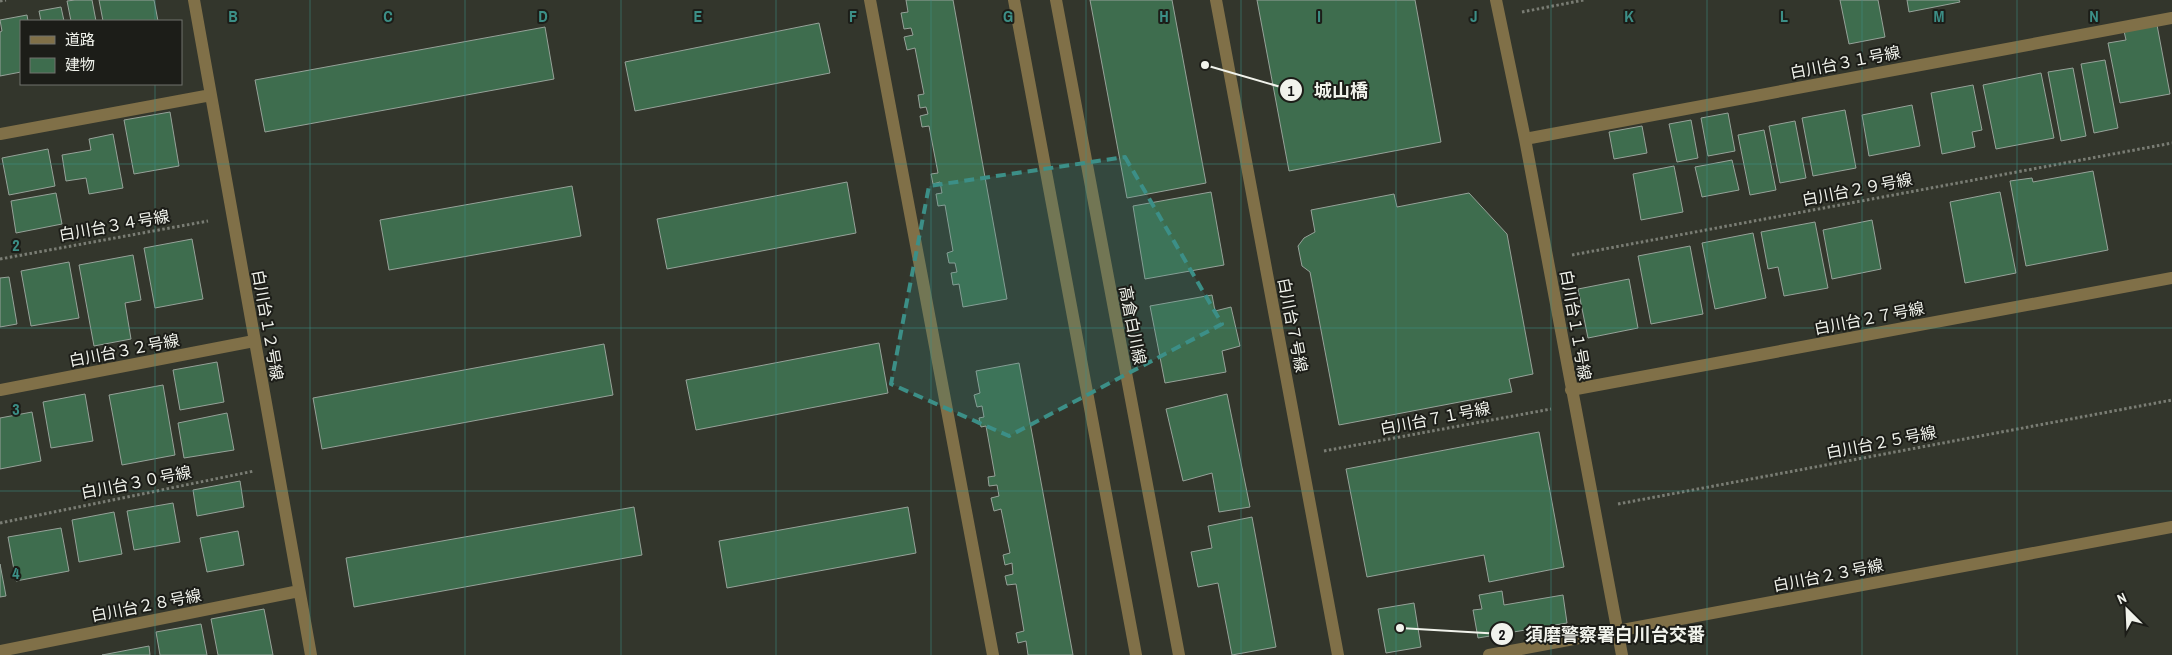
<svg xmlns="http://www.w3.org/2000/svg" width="2172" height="655" viewBox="0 0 2172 655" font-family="'Archivo Narrow','Noto Sans JP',sans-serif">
<rect width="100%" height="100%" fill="#33362c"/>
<!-- building -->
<path fill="#3e6d4e" stroke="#96a299" d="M75,0h17l4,21h-25l-4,-20z
M99,0h55l4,21h-55z
M906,0h47l54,299 -44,8 -4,-23 -6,1 -2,-12 6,-1 -2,-9h-6l-2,-10 6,-2 -8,-46 -7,1 -2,-12 6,-1 -2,-11 -7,2 -2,-10 7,-1 -9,-47 -7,1 -2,-11 8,-2 -2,-7 -6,1 -2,-13 6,-1 -9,-46 -8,2 -3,-13 9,-2 -2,-7 -7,1 -3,-16 7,-1z
M1090,0h82l34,183 -79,15z
M1257,0h158l26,142 -152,29z
M1840,0h38l7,37 -36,7z
M1907,0h52l1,2 -51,10z
M61,7l3,14h-23l-2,-10z
M27,15l1,6h-7v51l-21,4v-44l2,-1 -2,-11z
M819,23l11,50 -195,38 -10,-49z
M2157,25l13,69 -50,9 -12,-60 18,-3 -2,-9z
M545,27l9,52 -289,53 -10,-52z
M2105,60l13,68 -24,5 -13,-69z
M2073,68l13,68 -25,5 -13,-69z
M2041,73l13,65 -58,11 -13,-64z
M1973,85l9,45 -10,2 3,15 -33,7 -11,-61z
M1912,105l8,41 -51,10 -7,-41z
M1845,110l11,58 -43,8 -11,-58z
M170,112l9,54 -45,8 -10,-54z
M1728,113l7,38 -27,5 -7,-38z
M1691,120l7,38 -21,4 -8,-38z
M1795,121l11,57 -26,5 -11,-57z
M1642,126l5,27 -33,6 -5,-27z
M1764,130l12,60 -26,5 -12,-60z
M113,134l10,54 -34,6 -3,-16 -20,3 -4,-26 29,-5 -2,-11z
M48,149l7,37 -46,9 -7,-37z
M1732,160l7,30 -37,7 -7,-30z
M1674,166l9,46 -42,8 -8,-46z
M2093,171l15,79 -82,16 -16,-85 22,-3 1,4z
M847,182l9,51 -189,36 -10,-50z
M572,186l9,50 -192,34 -9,-50z
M1211,192l13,73 -79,14 -12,-73z
M2000,192l16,81 -51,10 -15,-81z
M56,193l6,31 -46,9 -5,-32z
M1469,193l38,41 26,140 -24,5 3,13 -173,33 -29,-153 -8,-6 -4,-20 6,-8 11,-6 -4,-22 83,-16 3,13z
M1872,220l9,49 -49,10 -9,-49z
M1815,222l13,66 -44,8 -6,-29 -10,2 -7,-37z
M1753,233l13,65 -51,11 -13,-66z
M192,239l11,60 -48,9 -11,-60z
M1690,246l13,68 -52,10 -13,-68z
M133,255l8,45 -16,3 6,36 -37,7 -15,-81z
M69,262l10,56 -48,8 -10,-55z
M9,277l8,47 -17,3v-49z
M1629,279l9,49 -50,10 -10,-49z
M1212,295l3,16 16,-4 9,39 -18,5 4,21 -61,11 -15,-77z
M879,343l9,50 -192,37 -10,-50z
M604,344l9,51 -291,54 -9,-51z
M217,362l7,40 -44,8 -7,-40z
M1019,363l54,292h-45l-2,-14 -8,2 -2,-10 8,-2 -8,-47 -9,1 -2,-9 8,-2 -1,-11 -7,2 -2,-10 7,-2 -9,-44 -7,2 -3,-13 8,-2 -2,-11 -8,1 -1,-9 7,-1 -9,-50 -5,1 -2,-9 5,-1 -2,-11 -5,1 -3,-12 6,-2 -4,-22z
M163,385l12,70 -53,10 -13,-70z
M85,394l8,47 -42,7 -8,-46z
M1227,394l23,113 -31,5 -7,-39 -29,8 -17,-72z
M32,412l9,49 -41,8v-51z
M227,413l7,37 -50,8 -6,-35z
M1539,432l25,135 -75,15 -5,-27 -117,22 -21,-108z
M240,481l4,26 -47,9 -4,-26z
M173,503l7,39 -46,8 -7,-39z
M634,507l8,48 -288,52 -8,-49z
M908,507l8,46 -189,35 -8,-47z
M114,512l8,42 -43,8 -7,-42z
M1252,517l24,130 -44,8 -14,-72 -20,4 -7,-35 21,-4 -4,-22z
M61,528l8,43 -53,10 -8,-44z
M238,531l6,34 -37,7 -7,-34z
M0,564l6,32 -6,1z
M1502,591l2,14 59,-10 4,28 -89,15 -5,-28 9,-1 -3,-14z
M1414,603l7,44 -35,6 -8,-44z
M264,609l9,46h-55l-7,-36z
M201,624l6,31h-47l-4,-23z
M149,646l1,9h-48z"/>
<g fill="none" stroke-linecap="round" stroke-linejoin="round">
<!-- path -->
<path stroke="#7a7d74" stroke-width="3" stroke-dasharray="2.5 2.5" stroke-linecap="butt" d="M0,1l6,-1
M1522,12l62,-12
M1572,255l600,-112
M0,259l208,-38
M1324,451l227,-42
M1618,504l554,-104
M0,523l254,-52"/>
<!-- minor -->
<path stroke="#807048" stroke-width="12" d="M194,0l117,655
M870,0l123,655
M1496,0l29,139 97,516
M0,134l211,-39
M1525,139l647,-121
M0,390l254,-49
M1571,390l601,-112
M0,651l299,-60
M1489,655l683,-128"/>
<!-- tertiary -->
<path stroke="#807048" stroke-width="12" d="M1014,0l122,655
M1056,0l123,655
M1216,0l122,655"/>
</g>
<!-- marked area -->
<path fill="#3c8f87" fill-opacity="0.2" stroke="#3c8f87" stroke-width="4" stroke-dasharray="10 6" stroke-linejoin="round" d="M1125,157l97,167 -213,112 -118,-52 38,-198z"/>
<!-- grid -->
<path fill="none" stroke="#3c8f87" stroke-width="1" stroke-opacity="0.55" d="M155,0v21M310,0v655M465,0v655M621,0v655M776,0v655M931,0v655M1086,0v655M1241,0v655M1396,0v655M1551,0v655M1707,0v655M1862,0v655M2017,0v655M155,84v571M0,164h2172M0,328h2172M0,491h2172"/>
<g text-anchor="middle" stroke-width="4" stroke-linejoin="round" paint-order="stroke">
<!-- street labels -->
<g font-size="16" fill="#f1f3ec" stroke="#1c1d18">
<text transform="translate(1845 62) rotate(-11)" y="6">白川台３１号線</text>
<text transform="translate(1857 189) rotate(-11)" y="6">白川台２９号線</text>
<text transform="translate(114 225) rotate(-10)" y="6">白川台３４号線</text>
<text transform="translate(1869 318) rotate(-11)" y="6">白川台２７号線</text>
<text transform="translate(268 325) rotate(80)" y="6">白川台１２号線</text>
<text transform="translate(1133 325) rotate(79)" y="6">高倉白川線</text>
<text transform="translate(1293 325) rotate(79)" y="6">白川台７号線</text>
<text transform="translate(1576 325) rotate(80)" y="6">白川台１１号線</text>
<text transform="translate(124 350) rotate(-11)" y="6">白川台３２号線</text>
<text transform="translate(1435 418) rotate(-11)" y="6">白川台７１号線</text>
<text transform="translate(1881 442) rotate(-11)" y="6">白川台２５号線</text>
<text transform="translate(136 482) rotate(-11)" y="6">白川台３０号線</text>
<text transform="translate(1828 575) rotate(-11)" y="6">白川台２３号線</text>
<text transform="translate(146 605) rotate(-11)" y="6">白川台２８号線</text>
</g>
</g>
<g font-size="16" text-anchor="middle" font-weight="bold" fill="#3c8f87" stroke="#1c1d18" stroke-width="4" stroke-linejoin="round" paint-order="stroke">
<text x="233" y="22">B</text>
<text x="388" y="22">C</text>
<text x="543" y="22">D</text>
<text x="698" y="22">E</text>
<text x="853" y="22">F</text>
<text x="1008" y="22">G</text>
<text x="1164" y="22">H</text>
<text x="1319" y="22">I</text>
<text x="1474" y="22">J</text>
<text x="1629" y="22">K</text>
<text x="1784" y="22">L</text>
<text x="1939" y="22">M</text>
<text x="2094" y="22">N</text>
<text x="16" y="251">2</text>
<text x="16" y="415">3</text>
<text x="16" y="579">4</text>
</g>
<!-- callouts -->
<path fill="none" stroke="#f1f3ec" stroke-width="2" d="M1205 65L1291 90M1400 628L1502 634"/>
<g fill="#f1f3ec" stroke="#1c1d18" stroke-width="2">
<circle cx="1205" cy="65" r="5"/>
<circle cx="1400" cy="628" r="5"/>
<circle cx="1291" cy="90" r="12"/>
<circle cx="1502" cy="634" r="12"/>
</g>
<g font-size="15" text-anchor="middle" font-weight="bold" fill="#111">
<text x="1291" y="96">1</text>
<text x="1502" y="640">2</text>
</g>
<g font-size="18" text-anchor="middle" font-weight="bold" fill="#f1f3ec" stroke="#1c1d18" stroke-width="4" stroke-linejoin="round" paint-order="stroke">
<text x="1341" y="97">城山橋</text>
<text x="1615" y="641">須磨警察署白川台交番</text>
</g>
<!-- legend -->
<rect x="20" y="20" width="162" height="65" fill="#1c1d18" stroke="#71736d"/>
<rect x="30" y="36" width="25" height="8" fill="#807048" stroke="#71736d"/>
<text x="65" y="45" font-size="15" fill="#f1f3ec">道路</text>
<rect x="30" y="58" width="25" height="15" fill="#3e6d4e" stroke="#71736d"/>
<text x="65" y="70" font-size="15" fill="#f1f3ec">建物</text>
<!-- north arrow -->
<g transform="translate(2127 610) rotate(336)" stroke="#1c1d18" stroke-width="4" paint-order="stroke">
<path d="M0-4L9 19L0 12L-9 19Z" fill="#f1f3ec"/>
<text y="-8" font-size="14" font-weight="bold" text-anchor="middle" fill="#f1f3ec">N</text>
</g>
</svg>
